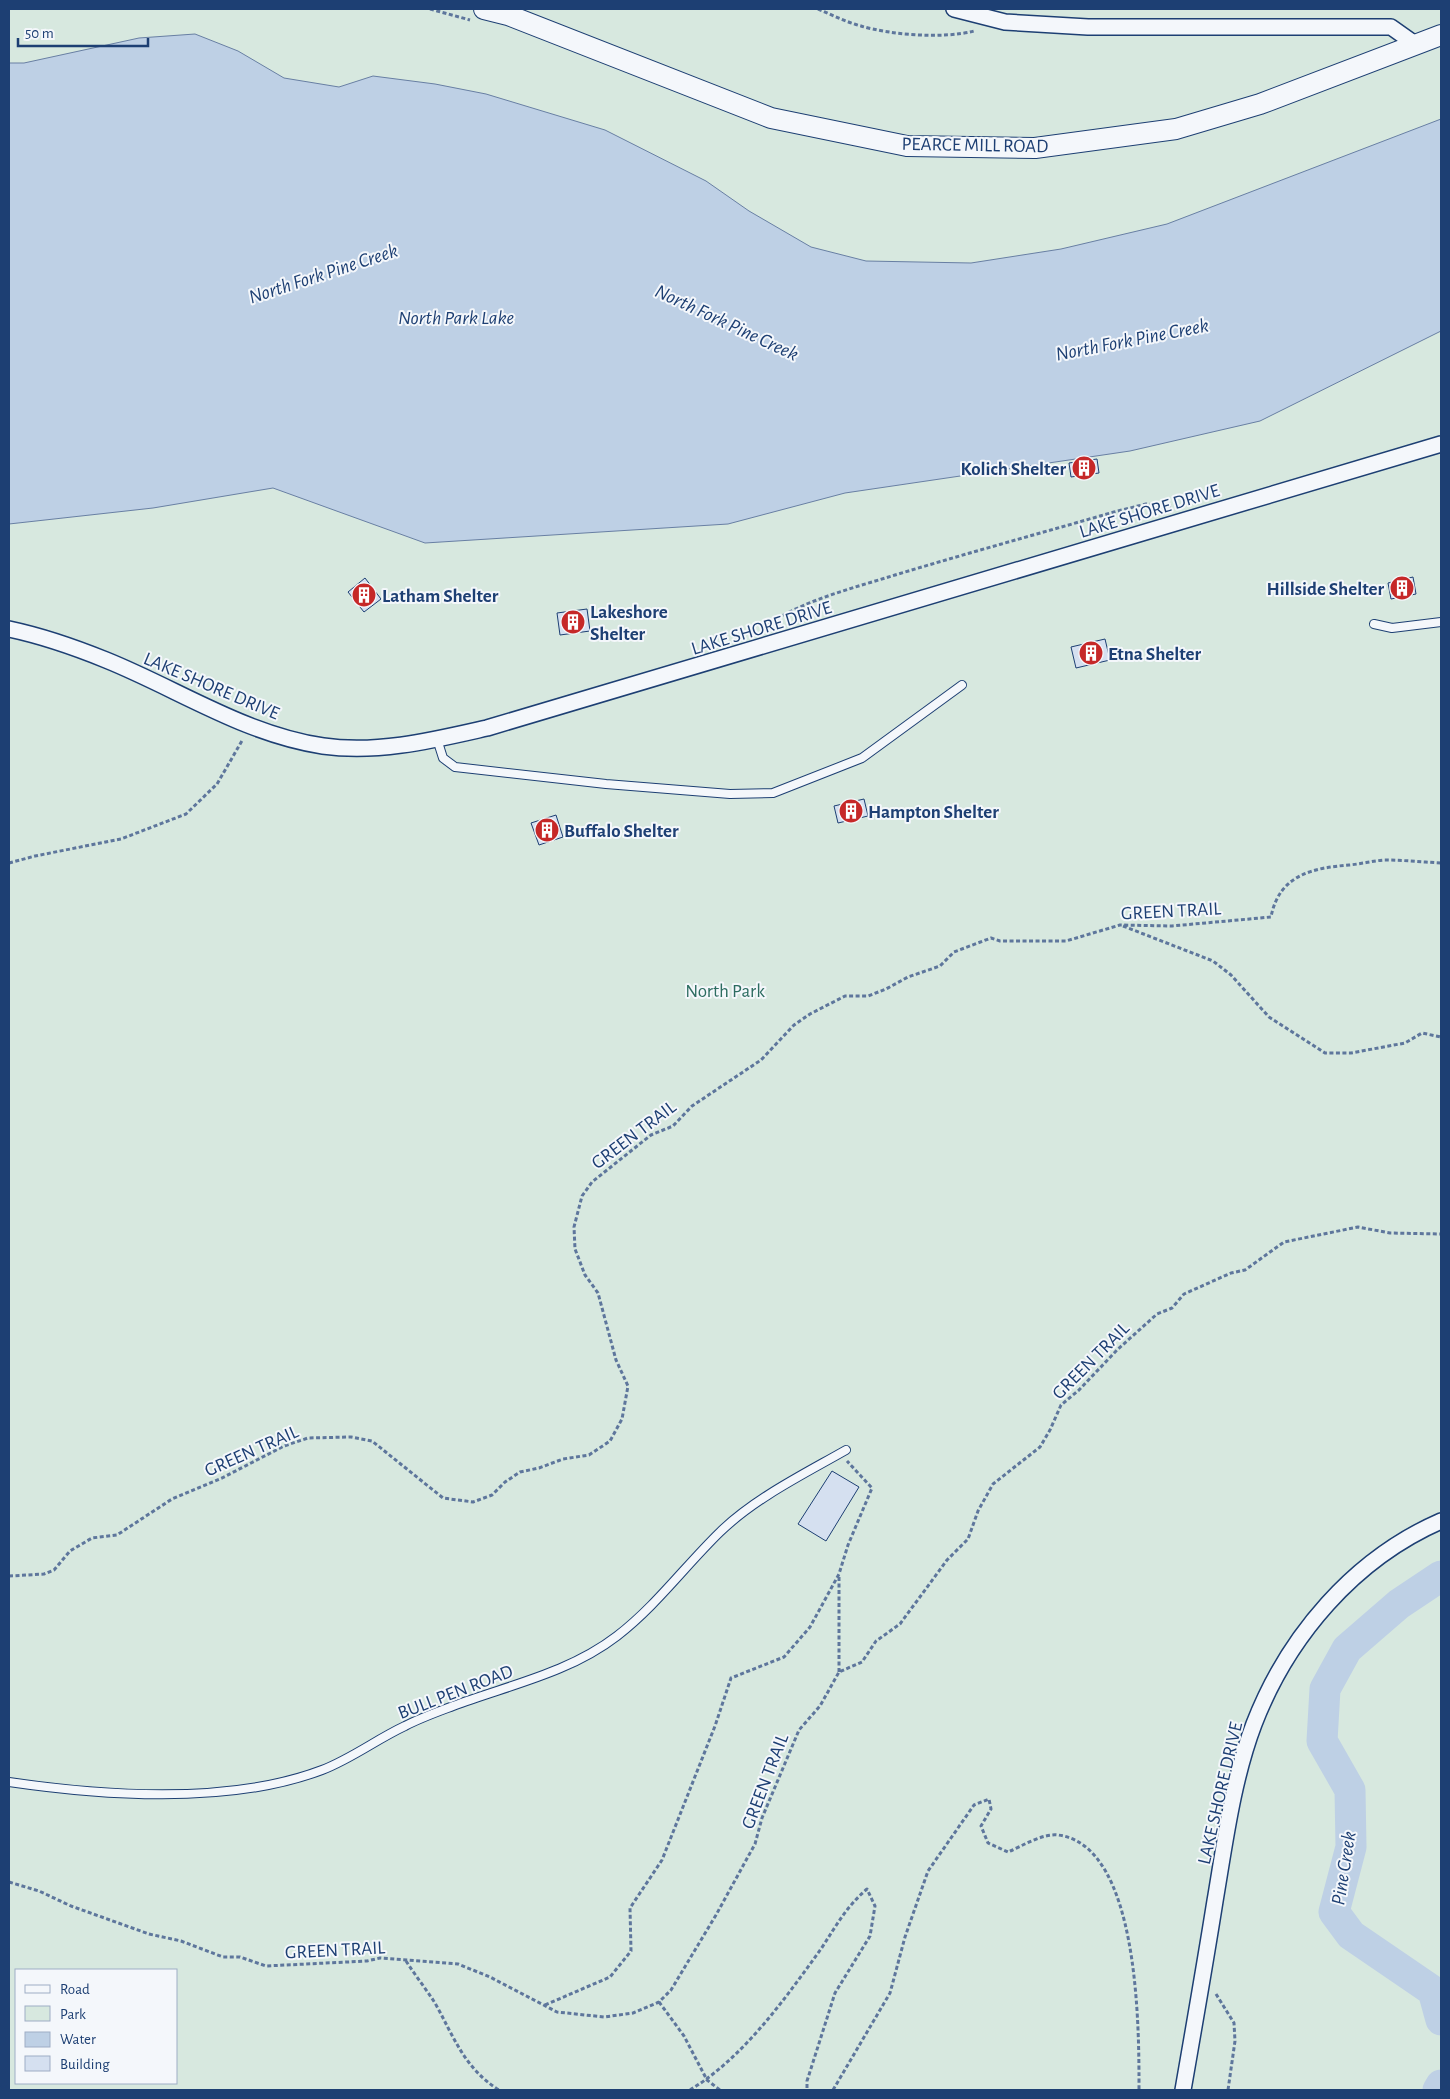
<svg xmlns="http://www.w3.org/2000/svg" width="1450" height="2099" viewBox="0 0 1450 2099" font-family="'Alegreya Sans',sans-serif">
<rect width="100%" height="100%" fill="#f4f7fb"/>
<!-- green -->
<path fill="#d7e8df" stroke="#687fa3" fill-rule="evenodd" d="M9,9h1432v2081h-1432zM16,1970h160v113h-160z"/>
<!-- water -->
<path fill="#bed0e5" stroke="#687fa3" d="M195,34l43,17 46,27 55,9 34,-11 62,8 51,10 119,36 101,51 43,30 62,36 55,14 105,2 90,-14 106,-25 274,-105v212l-181,90 -130,30 -285,42 -117,31 -303,19 -152,-55 -120,20 -144,16v-461h15l115,-25z"/>
<g fill="none" stroke-linecap="round" stroke-linejoin="round">
<!-- river -->
<path stroke="#bed0e5" stroke-width="31" d="M1441,1576l-42,28 -52,45 -22,40 -3,52 28,49 1,57 -17,65 17,23 82,56 8,29
M1438,2090l3,-5"/>
</g>
<!-- building -->
<path fill="#d5e0f0" stroke="#1d3f73" d="M1097,459l2,14 -28,4 -2,-14z
M1413,577l3,17 -25,5 -3,-16z
M365,578l16,21 -17,13 -16,-20z
M587,609l3,22 -30,4 -3,-22z
M1105,639l5,21 -34,8 -5,-21z
M864,799l4,17 -30,7 -4,-17z
M556,815l7,22 -24,8 -8,-22z
M832,1471l27,16 -33,54 -28,-17z"/>
<g fill="none" stroke-linecap="round" stroke-linejoin="round">
<defs>
<path id="service" d="M1374,624l18,4 49,-6
M437,739l6,19 12,9 151,17 124,10 43,-1 89,-35 100,-73
M9,1782c96,14 221,23 313,-12 29,-11 55,-31 83,-44 15,-8 32,-14 48,-20 56,-21 116,-33 164,-70 39,-30 68,-70 103,-104 35,-34 84,-58 126,-82"/>
<path id="minor" d="M954,9l51,13 83,5h303l24,17
M9,629c33,7 65,18 97,31 72,29 138,74 217,86 55,8 111,-6 164,-18l954,-284
M1183,2090c11,-63 22,-126 32,-189 10,-59 18,-122 39,-177 34,-88 100,-165 187,-203"/>
<path id="tertiary" d="M484,9l24,6 263,103 136,28 128,2 141,-19 84,-25 181,-69"/>
</defs>
<!-- service casing -->
<use href="#service" stroke="#1d3f73" stroke-width="10"/>
<!-- minor casing -->
<use href="#minor" stroke="#1d3f73" stroke-width="18"/>
<!-- tertiary casing -->
<use href="#tertiary" stroke="#1d3f73" stroke-width="22"/>
<!-- path -->
<path stroke="#5e769c" stroke-width="3" stroke-dasharray="4 2.5" stroke-linecap="butt" d="M430,9l40,11
M818,9c14,6 28,13 43,17 30,9 83,13 113,5
M761,629c39,-28 89,-40 134,-54 73,-22 146,-42 219,-63l32,-8 25,2
M9,863l26,-7 86,-17 65,-25 31,-30 26,-45
M1123,926l90,35 18,14 38,42 56,36h26l54,-10 17,-10 19,4
M9,1576l35,-2 10,-4 16,-19 22,-13 25,-3 55,-36 50,-21 62,-32 24,-8 43,-1 21,4 71,57 30,4 19,-7 13,-13 15,-10 19,-4 24,-9 26,-4 21,-14 12,-22 6,-33 -12,-26 -18,-67 -13,-18 -10,-26 -1,-22 8,-31 10,-14 59,-47 22,-9 19,-20 69,-46 33,-35 16,-11 35,-18h23l18,-7 22,-12 32,-11 14,-14 37,-14 9,3h66l54,-16 52,1 99,-9c8,-42 41,-49 78,-52 12,-1 23,-4 35,-5 19,0 38,2 57,3
M839,1672v-97
M9,1882l30,9 32,15 78,28 32,7 42,16h17l26,9 101,-5 13,-3 78,6 32,13 67,35 47,5 29,-4 26,-11 12,-12 45,-75 39,-71 7,-26 37,-88 21,-24 19,-34 23,-10 14,-21 24,-17 47,-64 21,-21 10,-28 15,-27 47,-37 10,-17 11,-25 18,-15 38,-40 40,-36 15,-6 12,-14 47,-21 14,-3 39,-28 74,-15 32,6 51,1
M406,1961c9,14 20,28 29,42 19,34 29,65 64,87
M1216,1994l18,29 1,18 -7,49
M659,2002l25,34 23,44 13,10
M545,2005l65,-28 21,-26 -1,-43 32,-48 53,-134 16,-48 53,-21 26,-30 29,-53 9,-29 24,-57 -25,-27
M690,2090c54,-33 94,-90 131,-141 15,-23 25,-42 46,-60l8,17 -5,30 -35,57 -28,88v9
M833,2090l57,-97 15,-56 23,-66 46,-66 15,-6 2,10 -10,17 7,17 20,9c14,-6 35,-19 50,-17 82,10 81,195 81,255"/>
<!-- service -->
<use href="#service" stroke="#f4f7fb" stroke-width="8"/>
<!-- minor -->
<use href="#minor" stroke="#f4f7fb" stroke-width="15"/>
<!-- tertiary -->
<use href="#tertiary" stroke="#f4f7fb" stroke-width="20"/>
</g>
<!-- icons -->
<defs>
<symbol id="building-disc" viewBox="-11 -11 22 22"><circle r="9.5" fill="#c62828" stroke="#f4f7fb"/><path d="M-4-6H4V6H1V3H-1V6H-4ZM-2.5-4.3h1.7v1.8h-1.7ZM.8-4.3h1.7v1.8H.8ZM-2.5-1h1.7V.8h-1.7ZM.8-1h1.7V.8H.8Z" fill="#fff"/></symbol>
</defs>
<g fill-rule="evenodd">
<use href="#building-disc" x="1070" y="454" width="28" height="28"/>
<use href="#building-disc" x="1388" y="574" width="28" height="28"/>
<use href="#building-disc" x="350" y="581" width="28" height="28"/>
<use href="#building-disc" x="559" y="608" width="28" height="28"/>
<use href="#building-disc" x="1077" y="639" width="28" height="28"/>
<use href="#building-disc" x="837" y="797" width="28" height="28"/>
<use href="#building-disc" x="533" y="816" width="28" height="28"/>
</g>
<g text-anchor="middle" stroke-width="4" stroke-linejoin="round" paint-order="stroke">
<!-- street labels -->
<g font-size="19" fill="#1d3f73" stroke="#f4f7fb">
<text transform="translate(975 144) rotate(1)" y="7">PEARCE MILL ROAD</text>
<text transform="translate(1149 510) rotate(-17)" y="7">LAKE SHORE DRIVE</text>
<text transform="translate(761 627) rotate(-17)" y="7">LAKE SHORE DRIVE</text>
<text transform="translate(212 685) rotate(23)" y="7">LAKE SHORE DRIVE</text>
<text transform="translate(1171 910) rotate(-3)" y="7">GREEN TRAIL</text>
<text transform="translate(633 1134) rotate(-37)" y="7">GREEN TRAIL</text>
<text transform="translate(1090 1360) rotate(-45)" y="7">GREEN TRAIL</text>
<text transform="translate(251 1450) rotate(-24)" y="7">GREEN TRAIL</text>
<text transform="translate(455 1691) rotate(-21)" y="7">BULL PEN ROAD</text>
<text transform="translate(764 1781) rotate(-69)" y="7">GREEN TRAIL</text>
<text transform="translate(1219 1793) rotate(-77)" y="7">LAKE SHORE DRIVE</text>
<text transform="translate(335 1949) rotate(-3)" y="7">GREEN TRAIL</text>
</g>
<!-- poi labels -->
<g font-size="19" font-weight="bold" fill="#1d3f73" stroke="#f4f7fb" text-anchor="start">
<text x="1066" y="475" text-anchor="end">Kolich Shelter</text>
<text x="1384" y="595" text-anchor="end">Hillside Shelter</text>
<text x="382" y="602">Latham Shelter</text>
<text x="590" y="618">Lakeshore<tspan x="590" dy="22">Shelter</tspan></text>
<text x="1108" y="660">Etna Shelter</text>
<text x="868" y="818">Hampton Shelter</text>
<text x="564" y="837">Buffalo Shelter</text>
</g>
<!-- park labels -->
<g font-size="19" fill="#2c6c60" stroke="#f4f7fb">
<text x="725" y="997">North Park</text>
</g>
<!-- water labels -->
<g font-size="20" font-style="italic" fill="#1d3f73" stroke="#f4f7fb">
<text transform="translate(323 273) rotate(-18)" y="7">North Fork Pine Creek</text>
<text x="456" y="324">North Park Lake</text>
<text transform="translate(727 322) rotate(25)" y="7">North Fork Pine Creek</text>
<text transform="translate(1132 339) rotate(-11)" y="7">North Fork Pine Creek</text>
<text transform="translate(1343 1868) rotate(-81)" y="7">Pine Creek</text>
</g>
</g>
<!-- border -->
<rect width="1450" height="2099" fill="none" stroke="#1d3f73" stroke-width="20"/>
<!-- legend -->
<rect x="15" y="1969" width="162" height="115" fill="#f4f7fb" stroke="#9eadc5"/>
<rect x="25" y="1985" width="25" height="8" fill="#f4f7fb" stroke="#9eadc5"/>
<text x="60" y="1994" font-size="15" fill="#1d3f73">Road</text>
<rect x="25" y="2006" width="25" height="15" fill="#d7e8df" stroke="#9eadc5"/>
<text x="60" y="2019" font-size="15" fill="#1d3f73">Park</text>
<rect x="25" y="2032" width="25" height="15" fill="#bed0e5" stroke="#9eadc5"/>
<text x="60" y="2044" font-size="15" fill="#1d3f73">Water</text>
<rect x="25" y="2056" width="25" height="15" fill="#d5e0f0" stroke="#9eadc5"/>
<text x="60" y="2069" font-size="15" fill="#1d3f73">Building</text>
<!-- scale -->
<path d="M18 38v8h130v-8" fill="none" stroke="#1d3f73" stroke-width="2.5"/>
<text x="25" y="38" font-size="15" fill="#1d3f73" stroke="#f4f7fb" stroke-width="4" paint-order="stroke">50 m</text>
</svg>
